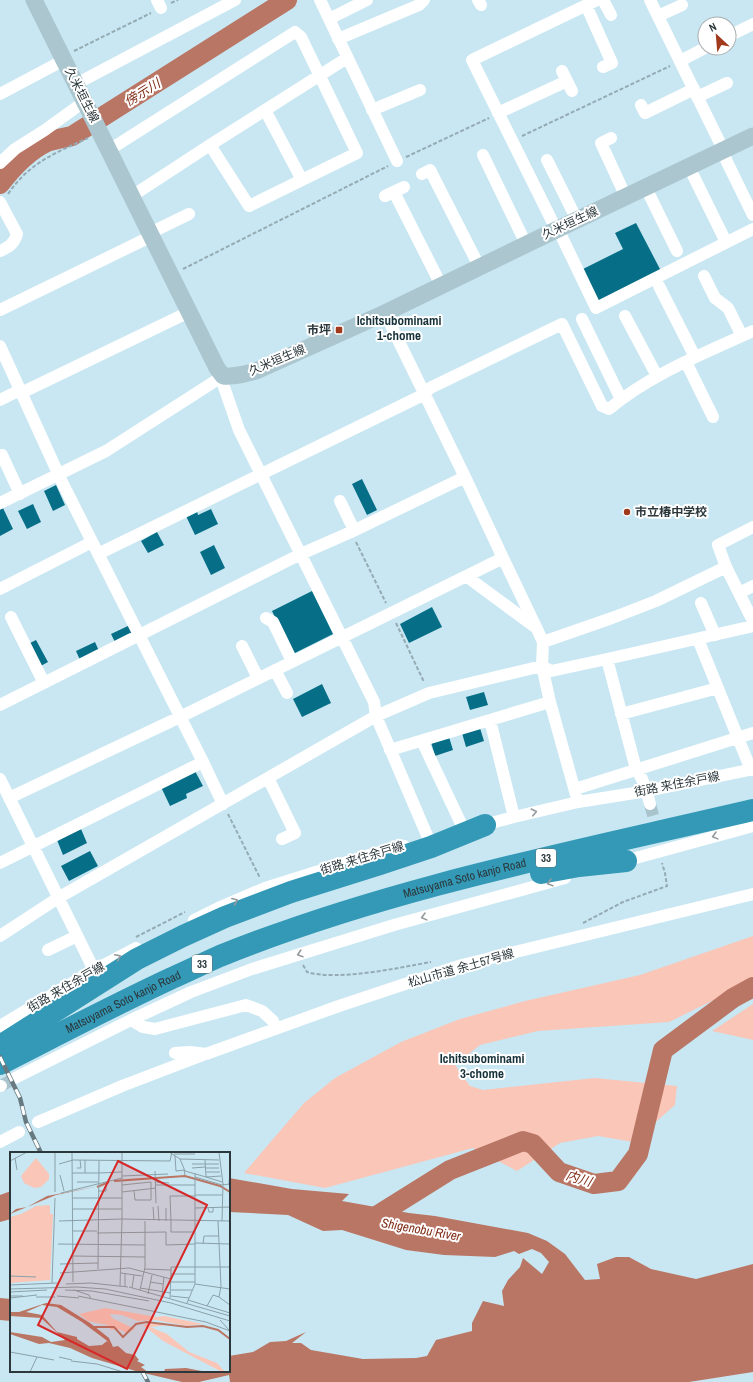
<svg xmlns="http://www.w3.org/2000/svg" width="753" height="1382" viewBox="0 0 753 1382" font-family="'Archivo Narrow','Noto Sans JP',sans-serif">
<rect width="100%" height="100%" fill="#c9e7f2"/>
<!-- green -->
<path fill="#f9c6b8" d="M753,936v42l-35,20 -49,24 -131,9 -58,14 -25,20 15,21 13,4 112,-12 82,8 -2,19 -42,37 -35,-6 -38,7 -43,28 -44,-23 -148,40 -81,-15 60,-70 31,-25 66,-36 59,-23 65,-18 115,-26z
M753,1004v36l-41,-9z"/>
<!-- water -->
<path fill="#ba7664" d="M229,1178l63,11 57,5 -7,7 67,12 26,3 93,17 19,8 18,13 20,26 15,-1 -3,-15 19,-7h13l22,12 45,10 57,-15v108l-64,10h-459l-1,-7 -30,7h-17l-47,-11h94v-15l24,-4 17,-10 16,-1 20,-9 -14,11h9l10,7 52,9 53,-1 11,-2 9,-16 36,-9v-8l11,-22 21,5 -2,-15 6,-11 12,-13 3,-9 19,16 7,-12 -8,-9 -9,-4 -13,5 -5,-3 -19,6 -51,-2 -38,-5 -64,-20 -19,1 -35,-16 -59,-3z
M11,1191v28l-11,3v-27z
M0,1298l11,1v22l-11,-1z"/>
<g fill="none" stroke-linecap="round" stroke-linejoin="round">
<!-- river -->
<path stroke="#ba7664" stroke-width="20" d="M0,184c13,-17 28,-33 47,-42 8,-3 17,-4 25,-6l215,-136
M370,1220l80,-50 73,-29 10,3 26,28 35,12 24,-3 20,-27 25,-104 70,-52 20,-11"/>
</g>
<!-- building -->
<path fill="#066f87" d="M636,223l25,48 -63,33 -17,-34 42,-21 -8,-16z
M362,479l15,31 -10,5 -15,-31z
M56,485l9,20 -12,6 -9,-20z
M33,504l8,18 -14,7 -9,-18z
M3,508l10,21 -13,7v-26z
M211,509l7,15 -23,11 -9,-19 11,-5 1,4z
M157,532l7,13 -16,8 -7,-12z
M214,545l11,23 -14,7 -11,-23z
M312,591l21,43 -40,20 -21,-43z
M432,607l10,20 -33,16 -9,-19z
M130,625l5,9 -19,10 -5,-10z
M36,640l12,22 -9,5 -11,-23z
M95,642l4,9 -19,9 -4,-9z
M322,684l9,19 -29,14 -9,-18z
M484,692l4,13 -18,5 -4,-13z
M480,728l4,13 -18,6 -4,-14z
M449,737l4,13 -18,6 -4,-14z
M195,771l8,15 -17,8 1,4 -17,8 -9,-19z
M81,829l6,14 -24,12 -6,-15z
M90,851l8,15 -29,15 -8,-15z"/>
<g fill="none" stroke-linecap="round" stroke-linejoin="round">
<!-- street-tunnel -->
<path stroke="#a9c4cd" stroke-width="12" stroke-dasharray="12 6" stroke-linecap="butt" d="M650,804l9,33
M1,1086l14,-8"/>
<!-- path -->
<path stroke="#94abb4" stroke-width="2" stroke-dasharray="4 2" stroke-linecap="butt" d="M171,3l7,-3
M74,51l77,-38
M522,136l148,-70
M406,157l83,-39
M8,194c21,-31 47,-41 80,-56
M183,269l205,-103
M356,542l30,61
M396,623l28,59
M228,814l32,64
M583,923l40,-21 44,-16 -2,-13 -3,-10
M136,937l49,-25
M303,965l4,7c32,9 90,-4 124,-10"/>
<!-- street -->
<path stroke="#fff" stroke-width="12" d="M157,0l4,8
M320,0l77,161
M478,0l3,5
M603,0l8,15
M650,0l69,141 8,21 26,53
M586,5l26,58 -9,4
M658,16l24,-11
M329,19l38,-19
M729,36l24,-12
M338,39l81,-34 5,-5
M680,61l25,-13
M562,71l10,20
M76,84l159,-84
M0,94l64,-34
M697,97l30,-14
M641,105l4,8 49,-24
M265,110l37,70
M372,110l48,-20
M498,113l69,-32
M611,138l-10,5 25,54
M109,150l186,-118 6,5 56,116 -108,53 -39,-61
M483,155l43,89
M547,160l30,60
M0,163l15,-14 30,-19 40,-29
M689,167l37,75
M422,174l8,-4 49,96
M646,188l31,63
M394,192l47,93
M132,196l78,-51 137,-87
M385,196l19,-9
M556,229l-84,-169 125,-60
M558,229l38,79 157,-79
M150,233l39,-19
M0,251c9,-4 14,-7 17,-17l-17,-32
M704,276l11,22 13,10 14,28
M659,286l36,71
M0,310l152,-74
M385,313l80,164 38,81 34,71 6,13 -1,24 8,36 28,100
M625,316l32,60
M582,319l39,80
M0,346l62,136 141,280 20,42
M686,362l27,55
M21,393l168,-81
M0,400l20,-10
M2,455l18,39
M340,501l14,29
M0,503l106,-52 117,-75 1,11 15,43 135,272 2,14 53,124
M753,527l-35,18 8,22 27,54
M98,554l327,-160 5,-6 132,-64 40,82 7,3c42,-35 94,-55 144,-78
M466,576l69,51
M0,589l92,-47
M739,593l14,-7
M701,603l14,32
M11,617l33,66
M266,618l7,4 19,39
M698,639l53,131
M543,642l69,-24 44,-17 70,-34
M242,646l16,32
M607,659l29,110c8,10 11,24 14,35
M275,670l12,23
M0,705l301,-151 50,-22 114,-55
M621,714l97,-26
M490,720l24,97
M422,741l42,89
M390,750l160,-48
M268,778l27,55 -13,6
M0,779l94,191
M575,789l178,-56
M9,798l171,-81 323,-159
M480,826l34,-9 64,-15 69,-11 106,-22
M621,862l132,-36
M0,863l203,-101
M194,920l24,-12 47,-20 111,-35 28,-7
M0,936l58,-38 318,-182 53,-23 113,-27 9,5 56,-12 146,-33
M48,950l29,-14
M131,1020l12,7 12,2 91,-24 16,6 11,10 3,8
M0,1026l94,-56 42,-22
M175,1053l15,-1 16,2 133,-48 123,-41 291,-71
M15,1078l116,-58 60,-28 61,-23 142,-44 171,-47
M0,1086h1
M38,1122l84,-36 81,-31
M0,1142l19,-10"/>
<!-- secondary -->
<path stroke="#abc6ce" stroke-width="17" d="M34,0l183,368 6,8c12,1 22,-2 33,-5l129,-58 173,-84 195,-93"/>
<!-- highway -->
<g stroke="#3399b6" stroke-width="22">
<path d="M541,873l38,-7 47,-5"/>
<path d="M0,1046l137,-87 46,-23 42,-19 66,-25 89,-28 51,-17 54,-22"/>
<path id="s1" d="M0,1064c57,-29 114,-59 172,-86 16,-7 32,-15 48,-22 171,-69 354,-104 533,-146"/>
</g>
<defs>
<path id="rail" d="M0,1057l20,41 6,24 15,31
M142,1371l6,11"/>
</defs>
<!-- rail casing -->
<use href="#rail" stroke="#677a81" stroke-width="4.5"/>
<!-- rail -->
<use href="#rail" stroke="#fff" stroke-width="3" stroke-dasharray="9" stroke-linecap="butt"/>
</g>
<!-- one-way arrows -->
<defs><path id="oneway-chevron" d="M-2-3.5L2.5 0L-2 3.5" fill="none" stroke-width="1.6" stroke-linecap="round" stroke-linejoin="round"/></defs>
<g stroke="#959b9d">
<use href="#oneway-chevron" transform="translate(534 812) rotate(-13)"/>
<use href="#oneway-chevron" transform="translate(715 836) rotate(165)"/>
<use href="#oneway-chevron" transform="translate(550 883) rotate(164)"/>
<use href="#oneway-chevron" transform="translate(235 901) rotate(-22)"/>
<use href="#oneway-chevron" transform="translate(424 917) rotate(165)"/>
<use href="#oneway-chevron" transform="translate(300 954) rotate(163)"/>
<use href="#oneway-chevron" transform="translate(118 957) rotate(-26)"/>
</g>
<!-- markers -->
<g fill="#a1391d" stroke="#fff" stroke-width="1.5">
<rect x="335" y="326" width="8" height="8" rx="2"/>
<circle cx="627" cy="512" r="4"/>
</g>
<g text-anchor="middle" stroke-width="4" stroke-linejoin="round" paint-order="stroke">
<!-- shield labels -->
<g fill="#fff" stroke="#6b7376" stroke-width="1">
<rect x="536" y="849" width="20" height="18" rx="3"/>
<rect x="192" y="955" width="20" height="18" rx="3"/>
</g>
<g font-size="11" font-weight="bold" fill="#2b373b">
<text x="546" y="862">33</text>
<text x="202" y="968">33</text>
</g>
<!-- street labels -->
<g font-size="12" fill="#2b373b" stroke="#fff">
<text transform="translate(82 95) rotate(63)" y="4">久米垣生線</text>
<text transform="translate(570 223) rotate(-25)" y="4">久米垣生線</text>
<text transform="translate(277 360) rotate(-23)" y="4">久米垣生線</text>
<text transform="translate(677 784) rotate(-11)" y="4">街路 来住余戸線</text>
<text transform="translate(362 858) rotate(-17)" y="4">街路 来住余戸線</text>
<text dy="4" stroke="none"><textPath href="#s1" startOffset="502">Matsuyama Soto kanjo Road</textPath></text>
<text transform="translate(461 968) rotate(-16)" y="4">松山市道 余土57号線</text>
<text transform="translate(66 987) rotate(-30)" y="4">街路 来住余戸線</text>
<text dy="4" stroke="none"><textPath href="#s1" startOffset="138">Matsuyama Soto kanjo Road</textPath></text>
</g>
<!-- poi labels -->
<g font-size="12" font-weight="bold" fill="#2b373b" stroke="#fff" text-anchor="end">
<text x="331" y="334">市坪</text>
<text x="635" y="516" text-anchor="start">市立椿中学校</text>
</g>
<!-- water labels -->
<g font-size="13" font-style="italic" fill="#812e18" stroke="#fff">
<text transform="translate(142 92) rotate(-32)" y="5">傍示川</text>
<text transform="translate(579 1178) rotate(17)" y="5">内川</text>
<text transform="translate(421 1229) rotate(10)" y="5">Shigenobu River</text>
</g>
<!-- neighbourhood labels -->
<g font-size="13" font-weight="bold" fill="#163139" stroke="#fff">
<text x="399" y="325">Ichitsubominami<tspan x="399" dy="15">1-chome</tspan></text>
<text x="482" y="1063">Ichitsubominami<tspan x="482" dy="15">3-chome</tspan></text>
</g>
</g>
<!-- overview -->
<g transform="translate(10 1152)">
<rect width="220" height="220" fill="#c9e7f2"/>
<path d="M26,6l13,16v5l-8,8 -7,1 -10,-5 -3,-7zM40,53v9h3l-3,66 -40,3v-66l11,-3 15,-8zM95,156l52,9 7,-1 39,8 -16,2 -31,-6 -18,1 -16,-6 -12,-1 2,4 23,11 -8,4 -9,-4 -7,1 -4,-5 -19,-4 -9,-7zM144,171l14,2 -18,2 17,7 22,18 28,11 7,8 6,1h-8l-59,-31 -20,-16z" fill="#f9c6b8"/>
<path d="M89,34l-43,9 -46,19 6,-5 11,-2 20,-11zM36,151l15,2 29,18 19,15 4,9 5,-1 8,7 9,2 4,5 -2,1 8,4 -4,2 7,5h-9l-47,-14 -22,-10 -21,-5 -10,1 -29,-10v-2l32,5 9,5 14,-2 -24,-22 -31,-2v-4h9zM32,153l15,2 25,15 28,21 -3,-2 -5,4 -13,1 -12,-7v-2l-20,-5 -15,-17 -16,-3zM176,216l21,4h-43l1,-3z" fill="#ba7664" fill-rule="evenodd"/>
<path fill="none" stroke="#ba7664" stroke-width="2" d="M104,29l71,-5 35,10 10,6M87,35l12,-5M82,175h22l9,10 13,-13 11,-2 40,5 16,-1 15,4 12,9"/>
<path fill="none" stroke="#8aa1a9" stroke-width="1" d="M62,0l1,130M112,0v67l108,2M159,0l11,7 5,12 21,6 15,-1M209,0l4,32 -1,37M164,2h21M165,4l1,15 8,-1 1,5M5,6l2,12M170,7l39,1M75,8v13M195,8l1,17 16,5M0,9l17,-9M49,12l14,-4 97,1 2,-9M182,12h27M67,16h4l-1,-8M182,16l13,-1M195,16h14M145,19l1,32M196,20h14M62,21h27M89,21l23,-1M50,23l4,16M112,24l46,-2M185,25l27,8 8,-1M67,30h21M146,30l13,1M219,32l1,-13M112,33l29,-3v18h-16l-1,-9M146,33h39M88,39h8v-6M45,40v-40M112,40l34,-4M51,41l61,-15M185,43h27M62,46h50M148,54l1,15M143,55l1,13M185,56l35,-1M198,56l1,4h4v-5M62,57h26M88,57h24M49,69l63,-2 -2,67M156,69v-13M161,69l-1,-25h25M161,69v11h24M208,69l3,65 -2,11 11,8M63,79h24M87,81l69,-1v13l29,-1M185,91l35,1M48,92l87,1M193,92l1,-8h15M63,104l72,1M50,112l38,-1M88,117l1,-108M135,117l26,1v-3h59M50,121l69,-5 42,11M111,121l21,3M161,122h24M0,124l26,1M140,130l13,2M161,130h24M42,131l3,-85M56,132l25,-1 37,4M185,132l35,5M0,133l47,-2M115,135v-14M119,135l101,29M122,136l2,-13M130,136l31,5M0,137l67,-2 28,2 66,14 59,18M55,138l27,1 57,10M64,138l15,5 2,4M130,138l5,-23v-46M161,138h21M0,140l37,-2M138,142l4,-19M0,144h13M47,144l22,2M68,144l128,26 24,9M152,144l2,-19M161,144l18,2M26,145h19M0,146l27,-3M160,146l1,-28M178,148l42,13M177,151l8,-19v-111M197,154l6,-11 6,2M210,168l9,10M0,200l44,8M49,205l13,3M61,209l26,3 26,8M20,220l7,-15"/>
<path fill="#d62828" fill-opacity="0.15" stroke="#d62828" stroke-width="2" d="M108,9l89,44 -80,164 -89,-44z"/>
<rect width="220" height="220" fill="none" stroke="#2b373b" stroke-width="2"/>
</g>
<!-- north arrow -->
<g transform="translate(717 36) rotate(334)"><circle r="19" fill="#ffffff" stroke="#aaafb1"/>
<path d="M0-3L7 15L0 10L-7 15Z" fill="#a1391d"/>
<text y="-6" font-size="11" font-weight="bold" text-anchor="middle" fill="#2b373b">N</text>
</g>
</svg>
